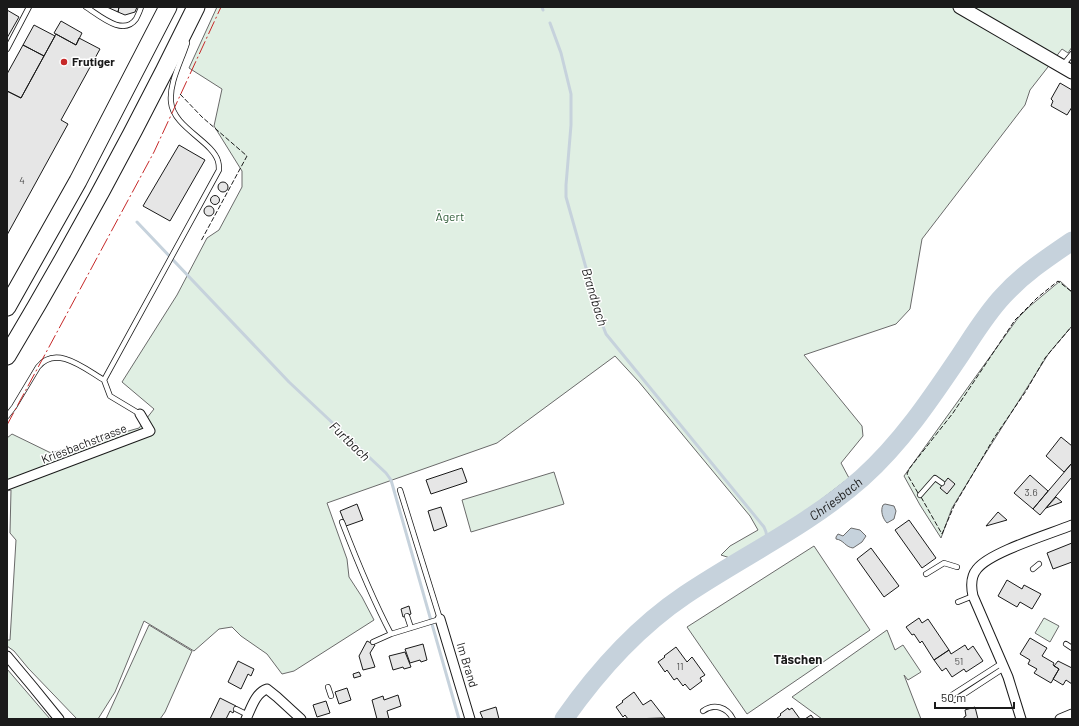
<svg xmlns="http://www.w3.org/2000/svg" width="1079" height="726" viewBox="0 0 1079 726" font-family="Barlow,sans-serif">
<rect width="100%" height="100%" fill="#fff"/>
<!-- green -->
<path fill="#e0efe3" stroke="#6a6a6a" d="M217,7h855v40l-4,6 -6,-4 -32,41 -5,15 -103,134 -12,70 -14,15 -92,31 58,71 1,10 -22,27 8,15 -57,44 -62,36 -9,-3 9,-9 28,-16 -8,-14 -111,-134 -24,-26 -118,87 -170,60 20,56 2,18 13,20 12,23 -80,51 -12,3 -15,-20 -26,-18 -9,-9 -13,2 -25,22 -50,-30 -29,71 -17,27h-21l-49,-51 -14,-17 -7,-5v-6h3l6,-100 -6,-7 1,-43 -4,1v-53l5,-4 39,19 88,-25 15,-19 -32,-27 55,-87 30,-57 12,-8 23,-43v-16l-28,-45 8,-37 -33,-21z
M1060,281l12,11v34l-23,27 -67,106 -30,49 -11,30 -21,-33 -16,-29 114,-158 12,-12z
M554,472l10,32 -93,28 -9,-32z
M814,546l56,84 -123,84 -60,-87z
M1044,618l15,8 -9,16 -15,-9z
M149,625l43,26 -27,61 -5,7h-54z
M887,630l8,20 8,-5 18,27 -13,8 -4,-5 17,44h-99l-30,-22z
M7,669l43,50h-43z"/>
<!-- water -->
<path fill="#c6d2dc" stroke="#6a6a6a" d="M885,504l9,2 2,5 -2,8 -7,4c-4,-4 -7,-12 -4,-18z
M851,528l9,2 6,6 -4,6 -9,6c-8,-1 -9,-8 -17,-9v-2l2,-3 5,2z"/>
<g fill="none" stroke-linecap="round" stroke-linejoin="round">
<!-- stream -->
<path stroke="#c6d2dc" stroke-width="3" d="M542,7l1,3
M550,23l11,30 10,41v31l-5,60v12l35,124 5,13 158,193 2,5 2,12
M137,222l152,160 97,91 5,7 68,239"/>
<!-- river -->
<path stroke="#c6d2dc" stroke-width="19" id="s1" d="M564,719c33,-47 72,-91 121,-124 58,-39 124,-70 177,-117 39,-35 68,-78 97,-121 14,-21 27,-43 44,-61 20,-22 44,-38 69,-55"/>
</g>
<!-- building -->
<path fill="#e6e6e6" stroke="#1a1a1a" d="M107,7h12l-1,5z
M119,7h18l-2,5 -10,3 -7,-3z
M7,10l12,7 -12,21z
M61,21l21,12 -6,12 -22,-12z
M34,25l21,11 -11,20 -21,-11z
M56,34l20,11 3,-7 21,11 -39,71 7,4 -61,111v-144l14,7z
M23,45l21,11 -23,42 -14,-7v-17z
M1060,83l12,7v17l-5,8 -16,-9 2,-5 -2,-2z
M179,145l26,15 -35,61 -27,-15z
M218 187a5 5 0 1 1 10 0a5 5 0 1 1-10 0Z
M210.5 200a4.5 4.5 0 1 1 9 0a4.5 4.5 0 1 1-9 0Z
M204 211a5 5 0 1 1 10 0a5 5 0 1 1-10 0Z
M1061,437l11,9v17l-8,9 -18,-16z
M1072,463v14l-32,38 -7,-6z
M462,468l5,14 -36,12 -5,-14z
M1030,475l18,16 -15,18 -19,-16z
M948,478l7,6 -8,10 -7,-6z
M1056,497l6,5 -16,6z
M357,504l6,16 -17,6 -6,-15z
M441,507l6,19 -13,5 -6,-20z
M998,512l9,8 -21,6z
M909,520l27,38 -14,10 -27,-38z
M1072,543v19l-19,7 -6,-16z
M871,548l28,38 -15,11 -27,-38z
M1007,580l15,9 2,-4 17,9 -9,15 -12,-7 -3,5 -19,-11z
M409,606l2,8 -8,3 -2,-8z
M919,618l3,5 6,-4 21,31 -15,10 -12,-19 -2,2 -6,-9 -2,1 -6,-8z
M1030,638l17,10 -5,8 12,7 -1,2 6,4 -8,14 -17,-10 3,-4 -9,-5 2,-4 -10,-6z
M367,641l8,4 -5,8 5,14 -12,3 -4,-14z
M423,644l4,16 -6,2 -1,-2 -10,3 -5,-14z
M965,645l3,5 5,-4 10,15 -17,11 -2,-3 -12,8 -6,-9 -4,3 -8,-11 15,-10 2,4z
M676,647l11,15 5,-5 13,18 -5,3 2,3 -12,9 -5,-6 -2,2 -6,-8 -3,2 -7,-10 -2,2 -7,-10 7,-5 -1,-1z
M405,652l6,15 -7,2 -1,-2 -10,3 -4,-14z
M238,661l16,8 -3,7 -3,-2 -7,15 -13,-7z
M1058,661l14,7v16l-6,-4 -3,5 -10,-6 6,-10 -5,-3z
M359,672l2,4 -7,2 -1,-4z
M347,688l4,12 -12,4 -4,-12z
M634,692l9,13 8,-5 14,18 -37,1 -3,-4 -2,2 -7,-10 7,-5 -1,-1z
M398,695l3,11 -14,5 2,8h-12l-5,-19 11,-4 1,4z
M220,698l16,8 -3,7 -3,-2 -4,8h-16z
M326,701l4,12 -13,4 -4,-12z
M496,707l3,12h-16l-3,-7z
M975,707l3,12h-14v-2l2,-1 -1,-6z
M788,708l1,2 3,-2 8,11h-24l5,-4 -1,-1z
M811,715l3,4h-9z"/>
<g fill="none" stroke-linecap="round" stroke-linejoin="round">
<defs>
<path id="lane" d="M86,7c13,8 37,30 50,12 2,-4 4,-8 5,-12
M7,49l22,-42
M1063,65l9,-11
M104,380l6,16 30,18
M7,416l7,-9 24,-40c18,-23 47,2 66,13l115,-210c0,-3 0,-6 -1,-9 -6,-20 -45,-34 -47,-59 -2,-19 10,-40 16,-59
M920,495l15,-17 7,5
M342,522c15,39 30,76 49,112
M1033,569l6,-5
M926,574l18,-11 13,4
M958,602l15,-6
M407,616l4,12
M373,642l18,-8 49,-15 -40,-129
M1066,644l6,4
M328,687l3,9
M952,695l50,-32
M955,700l49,-32
M236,709l12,6
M703,711c11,-8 24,-4 30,8"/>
<path id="street" d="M7,485l143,-54 -10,-17
M440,619l30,100
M7,656l26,31 26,32
M246,719c5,-10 9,-26 21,-30l10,8 24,22
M1021,719l-13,-42 -35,-81c-2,-9 -2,-20 4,-27 13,-17 73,-35 95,-44
M1060,719l12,-5"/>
<path id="secondary" d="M960,7l112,65"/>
<path id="highway" d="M7,307l71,-126 90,-174
M7,356c68,-114 131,-230 189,-349"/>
</defs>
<!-- lane casing -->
<use href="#lane" stroke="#1a1a1a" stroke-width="6"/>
<!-- street casing -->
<use href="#street" stroke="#1a1a1a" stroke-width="11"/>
<!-- secondary casing -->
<use href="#secondary" stroke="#1a1a1a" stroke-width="15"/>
<!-- highway casing -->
<use href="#highway" stroke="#1a1a1a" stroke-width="19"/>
<!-- lane -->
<use href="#lane" stroke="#fff" stroke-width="4.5"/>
<!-- street -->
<use href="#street" stroke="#fff" stroke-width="9"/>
<!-- secondary -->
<use href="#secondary" stroke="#fff" stroke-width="13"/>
<!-- highway -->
<use href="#highway" stroke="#fff" stroke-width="17"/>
<!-- fence -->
<path stroke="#1a1a1a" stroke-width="1" stroke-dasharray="5 2" stroke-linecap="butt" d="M180,94l22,23 45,39 -46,85
M918,493l-11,-19 2,-5 44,-56 62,-93 22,-22 21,-17 14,11
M921,497l21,37 12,-28 40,-68 32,-47 19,-33 27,-32"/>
<!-- power -->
<path stroke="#c62828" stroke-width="1" stroke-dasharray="14 3 2 3" stroke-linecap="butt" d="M7,425l147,-273 67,-145"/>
</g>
<!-- markers -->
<circle fill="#c62828" stroke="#fff" stroke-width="1.5" cx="64" cy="62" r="4"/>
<g text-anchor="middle" stroke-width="3" stroke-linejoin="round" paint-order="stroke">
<!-- number labels -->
<g font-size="10" fill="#4d4d4d">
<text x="22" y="184">4</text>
<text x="1031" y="496">3.6</text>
<text x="959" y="665">51</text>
<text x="680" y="670">11</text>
</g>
<!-- poi labels -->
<g font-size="12" font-weight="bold" fill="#1a1a1a" stroke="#fff" text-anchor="start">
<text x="72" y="66">Frutiger</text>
</g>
<!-- park labels -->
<g font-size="12" fill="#2b5a34" stroke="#fff">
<text x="450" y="221">Ägert</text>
</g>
<!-- street labels -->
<g font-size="12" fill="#1a1a1a" stroke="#fff">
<text transform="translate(84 444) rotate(-21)" y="4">Kriesbachstrasse</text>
<text transform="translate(467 665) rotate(73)" y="4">Im Brand</text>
</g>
<!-- water labels -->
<g font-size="13" font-style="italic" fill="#1a1a1a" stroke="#fff">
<text transform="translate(595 297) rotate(73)" y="5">Brandbach</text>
<text transform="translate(350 441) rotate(44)" y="5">Furtbach</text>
<text dy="5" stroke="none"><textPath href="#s1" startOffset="353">Chriesbach</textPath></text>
</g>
<!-- neighbourhood labels -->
<g font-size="13" font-weight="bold" fill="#1a1a1a" stroke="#fff">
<text x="798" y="664">Täschen</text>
</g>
</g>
<!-- border -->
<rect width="1079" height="726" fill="none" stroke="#1a1a1a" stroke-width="16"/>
<!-- scale -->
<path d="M935 702v6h79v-6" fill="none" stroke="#1a1a1a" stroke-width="2"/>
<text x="941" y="702" font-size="12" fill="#1a1a1a" stroke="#ffffff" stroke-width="3" paint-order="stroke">50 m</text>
</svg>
